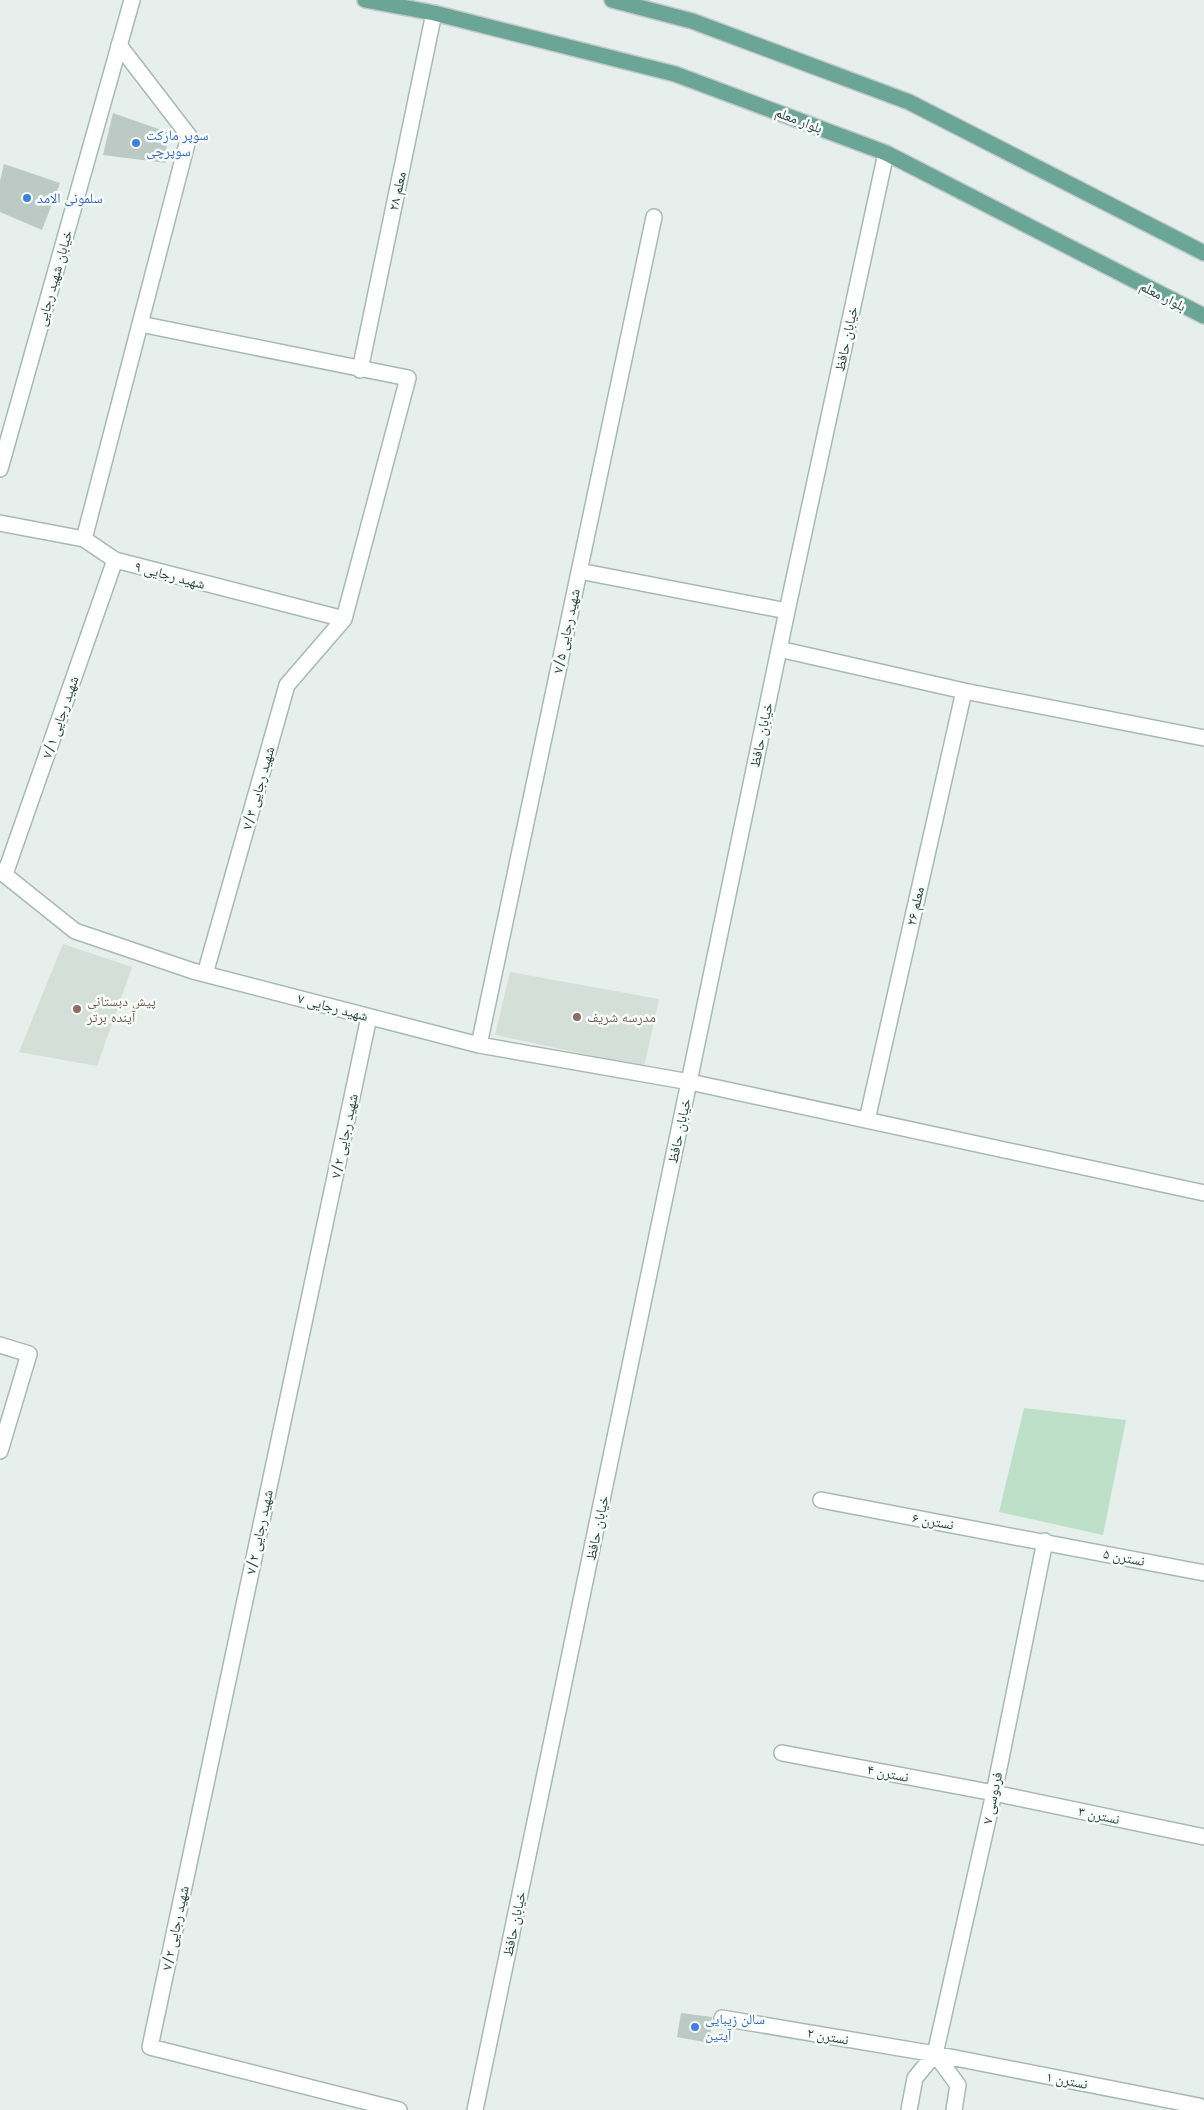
<svg xmlns="http://www.w3.org/2000/svg" width="1204" height="2110" viewBox="0 0 1204 2110" font-family="'Fira Sans','Noto Naskh Arabic',sans-serif">
<rect width="100%" height="100%" fill="#e6efeb"/>
<!-- built -->
<path fill="#d4dfda" d="M63,944l69,23 -35,99 -78,-14z
M510,972l149,27 -15,68 -149,-32z"/>
<!-- green -->
<path fill="#bfe0c8" d="M1024,1408l102,12 -23,115 -104,-23z"/>
<!-- building -->
<path fill="#bbcac4" d="M113,113l54,19 -1,31 -63,-8z
M4,164l56,19 -18,47 -42,-18v-31z
M681,2013l31,4 -2,26 -33,-6z"/>
<g fill="none" stroke-linecap="round" stroke-linejoin="round">
<defs>
<path id="street" d="M140,324l268,54 -64,241 -57,66 -82,289
M360,370l74,-357
M0,523l84,16 31,21 229,59
M84,539l105,-403 -70,-91
M579,571l208,40
M779,649l185,42 -97,429
M964,691l240,47
M0,871l75,60 118,40 286,74 211,37 514,111
M5,874l110,-314
M369,1017l-219,1030 249,63
M479,1045l175,-828
M0,1345l29,9 -29,97
M821,1500l383,73
M782,1753l212,40 210,44
M722,2018l213,36 264,52
M935,2054l23,31 -4,25
M475,2110l312,-1499 99,-458
M909,2110l6,-32 20,-24 59,-261 51,-252"/>
<path id="secondary" d="M0,469l132,-469"/>
<path id="primary" d="M365,0l69,13 241,61 211,79 318,163
M612,0l80,21 217,81 295,151"/>
</defs>
<!-- street casing -->
<use href="#street" stroke="#a8b8b2" stroke-width="18"/>
<!-- secondary casing -->
<use href="#secondary" stroke="#a4bbb3" stroke-width="18"/>
<!-- primary casing -->
<use href="#primary" stroke="#c2cac8" stroke-width="18"/>
<!-- street -->
<use href="#street" stroke="#fff" stroke-width="15"/>
<!-- secondary -->
<use href="#secondary" stroke="#fff" stroke-width="15"/>
<!-- primary -->
<use href="#primary" stroke="#6aa596" stroke-width="15"/>
</g>
<!-- markers -->
<g fill="#3f7fe0" stroke="#f7fbf9" stroke-width="2">
<circle cx="136" cy="143" r="5"/>
<circle cx="27" cy="198" r="5"/>
<circle cx="695" cy="2027" r="5"/>
</g>
<g fill="#8d6e63" stroke="#f7fbf9" stroke-width="2">
<circle cx="77" cy="1009" r="5"/>
<circle cx="577" cy="1017" r="5"/>
</g>
<g text-anchor="middle" stroke-width="5" stroke-linejoin="round" paint-order="stroke">
<!-- street labels -->
<g font-size="14" fill="#24423a" stroke="#f7fbf9">
<text transform="translate(799 120) rotate(21)" y="5">بلوار معلم</text>
<text transform="translate(397 191) rotate(-78)" y="5">معلم ۲۸</text>
<text transform="translate(54 278) rotate(-74)" y="5">خیابان شهید رجایی</text>
<text transform="translate(1163 296) rotate(27)" y="5">بلوار معلم</text>
<text transform="translate(846 339) rotate(-78)" y="5">خیابان حافظ</text>
<text transform="translate(170 575) rotate(15)" y="5">شهید رجایی ۹</text>
<text transform="translate(566 631) rotate(-78)" y="5">شهید رجایی ۷/۵</text>
<text transform="translate(60 717) rotate(-71)" y="5">شهید رجایی ۷/۱</text>
<text transform="translate(761 735) rotate(-78)" y="5">خیابان حافظ</text>
<text transform="translate(258 788) rotate(-74)" y="5">شهید رجایی ۷/۳</text>
<text transform="translate(915 906) rotate(-77)" y="5">معلم ۲۶</text>
<text transform="translate(333 1007) rotate(15)" y="5">شهید رجایی ۷</text>
<text transform="translate(679 1131) rotate(-78)" y="5">خیابان حافظ</text>
<text transform="translate(344 1136) rotate(-78)" y="5">شهید رجایی ۷/۲</text>
<text transform="translate(933 1521) rotate(10)" y="5">نسترن ۶</text>
<text transform="translate(597 1528) rotate(-78)" y="5">خیابان حافظ</text>
<text transform="translate(259 1532) rotate(-78)" y="5">شهید رجایی ۷/۲</text>
<text transform="translate(1124 1557) rotate(11)" y="5">نسترن ۵</text>
<text transform="translate(888 1773) rotate(11)" y="5">نسترن ۴</text>
<text transform="translate(992 1798) rotate(-78)" y="5">فردوسی ۷</text>
<text transform="translate(1099 1815) rotate(12)" y="5">نسترن ۳</text>
<text transform="translate(514 1924) rotate(-78)" y="5">خیابان حافظ</text>
<text transform="translate(175 1928) rotate(-78)" y="5">شهید رجایی ۷/۲</text>
<text transform="translate(828 2036) rotate(10)" y="5">نسترن ۲</text>
<text transform="translate(1067 2080) rotate(11)" y="5">نسترن ۱</text>
</g>
<!-- shop labels -->
<g font-size="14" fill="#366cbe" stroke="#f7fbf9" text-anchor="start">
<text x="146" y="140">سوپر مارکت<tspan x="146" dy="16">سوپرچی</tspan></text>
<text x="37" y="203">سلمونی الامد</text>
<text x="705" y="2024">سالن زیبایی<tspan x="705" dy="16">آیتین</tspan></text>
</g>
<!-- education labels -->
<g font-size="14" fill="#785e54" stroke="#f7fbf9" text-anchor="start">
<text x="87" y="1006">پیش دبستانی<tspan x="87" dy="16">آینده برتر</tspan></text>
<text x="587" y="1022">مدرسه شریف</text>
</g>
</g>
</svg>
